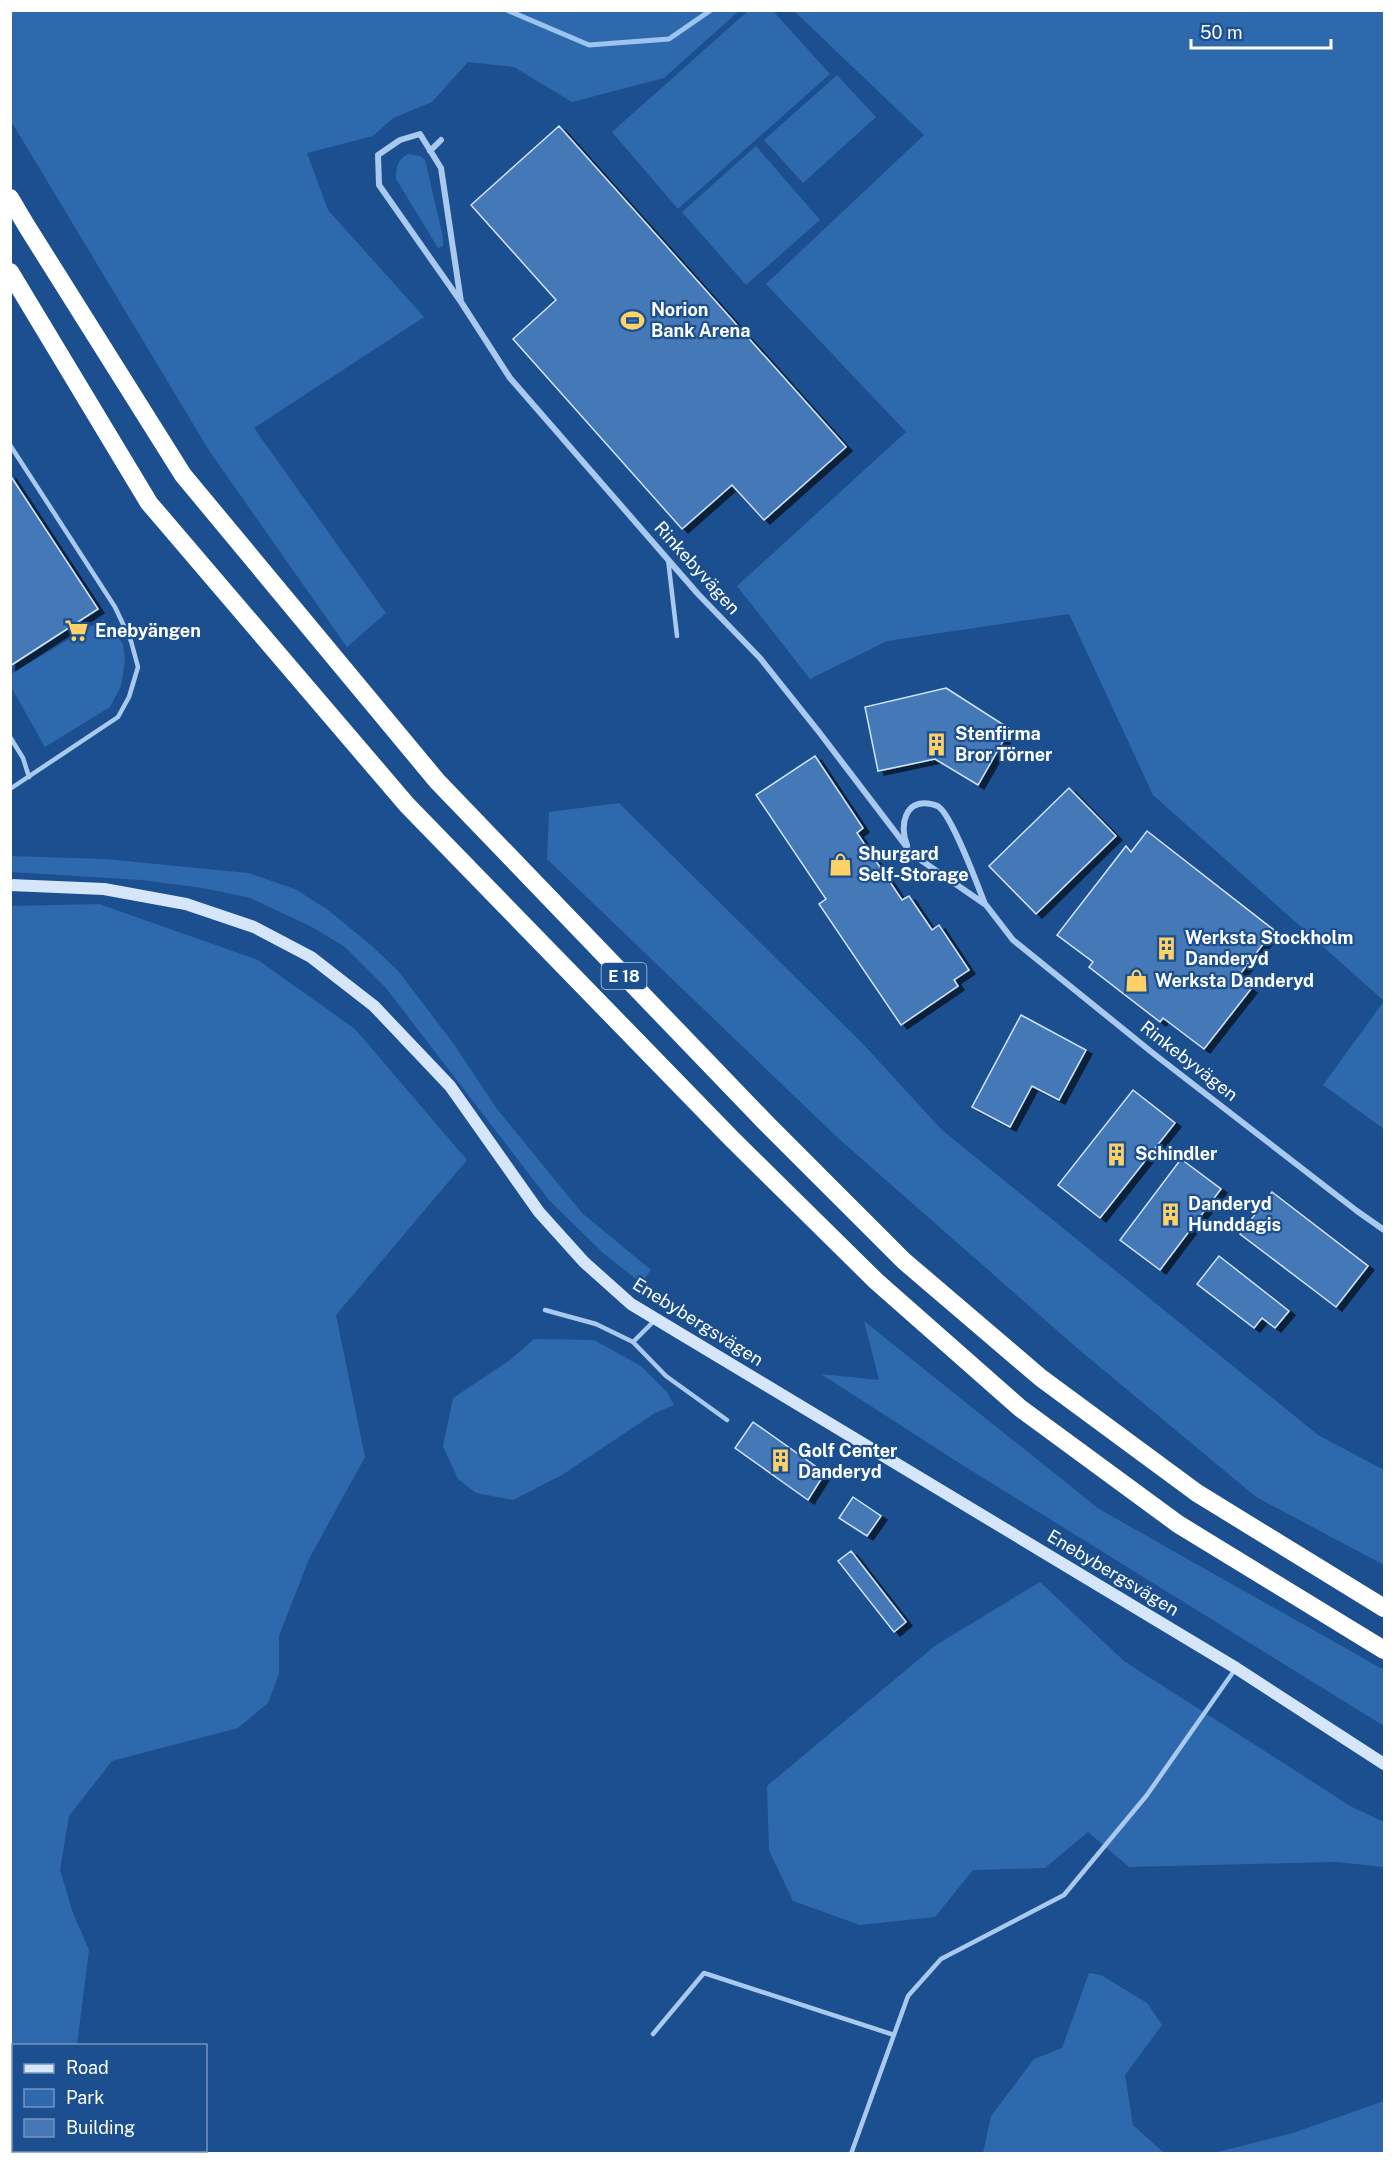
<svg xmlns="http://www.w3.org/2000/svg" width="1395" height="2164" viewBox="0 0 1395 2164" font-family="'Public Sans',sans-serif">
<defs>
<filter id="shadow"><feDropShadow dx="6" dy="4" stdDeviation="0" flood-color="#0009"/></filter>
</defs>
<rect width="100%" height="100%" fill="#1b4f8f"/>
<!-- green -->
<path fill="#2e69ad" d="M11,10h728v1l-75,67 -92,24 -58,-35 -46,-5 -36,40 -39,16 -20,18 -66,17 21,57 96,107 -170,111 132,185 -39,34 -137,-195 -199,-331z
M749,10l24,1 57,63 -152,135 -66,-77z
M794,11h590v990l-231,-206 -84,-181 -182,27 -77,38 -73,-93 169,-154 -140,-148 158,-149z
M837,75l39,42 -73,66 -39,-43z
M756,146l64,74 -74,65 -64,-73z
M408,154l12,2 5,4 18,77v9l-5,2 -42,-69c0,-12 1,-19 12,-25z
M103,619l20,25 2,17 -4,25 -11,21 -65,40 -34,-60v-13z
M619,803l244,241 79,86 376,305 66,35v95l-128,-68 -179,-149 -239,-210 -291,-279 2,-47z
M11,856l94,3 143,14 47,16 33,21 44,36 27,26 54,71 44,66 85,104 69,57 -10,13 -38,-30 -54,-53 -163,-212 -41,-41 -33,-20 -62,-29 -47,-10 -61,-8 -131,-8z
M99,904l159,56 97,69 112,131 -131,155 29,142 -56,102 -30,77v38l-11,29 -30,25 -126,33 -43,55 -9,54 13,43 16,37 -12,95 -63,1v104l64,1 1,2h-68v-1247z
M1384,1001v128l-61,-44z
M864,1321l235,188 285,161v56l-428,-265 -135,-87 58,6z
M534,1339l60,1 47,26 26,26 7,13 -19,8 -93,62 -49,25 -37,-7 -18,-14 -15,-33 10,-48 57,-38z
M1040,1582l84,79 228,146 32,15v45l-48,-5 -207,5 -41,-35 -43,36 -72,2 -38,47 -75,8 -67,-24 -24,-51 -2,-64 169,-141z
M1089,1973l12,2 46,28 15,22 -37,50 8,50 31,28h-181l8,-37 43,-57 28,-11z
M1384,2101v49l-2,3h-168l79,-20z"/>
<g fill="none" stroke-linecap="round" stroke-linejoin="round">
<!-- stream -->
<path stroke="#9cc4f0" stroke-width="5" d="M507,10l82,35 80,-6 42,-29"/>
</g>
<!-- building -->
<path fill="#4478b7" stroke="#cfe3fa" stroke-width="1.5" filter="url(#shadow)" d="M559,126l287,321 -82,73 -32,-35 -50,44 -169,-190 43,-39 -85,-95z
M10,475l88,134 -88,57z
M946,688l64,41 -32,56 -43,-26 -57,12 -13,-64z
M815,756l48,72 -6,5 45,67 7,-4 23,34 7,-5 30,45 -15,10 4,6 -57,39 -82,-121 7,-5 -70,-104z
M1069,788l47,48 -80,78 -47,-48z
M1147,831l127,99 -37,48 14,11 -47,60 -41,-31 -3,4 -71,-55 4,-5 -36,-27 69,-89 5,6z
M1021,1015l65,35 -27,50 -27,-14 -22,41 -38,-20z
M1133,1090l42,33 -75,95 -42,-33z
M1181,1159l40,30 -61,81 -40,-30z
M1272,1192l96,74 -32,41 -96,-73z
M1219,1256l70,55 -14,17 -13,-10 -8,10 -57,-44z
M753,1422l72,51 -17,27 -73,-52z
M853,1497l28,19 -14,20 -28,-18z
M851,1551l55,71 -12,10 -56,-71z"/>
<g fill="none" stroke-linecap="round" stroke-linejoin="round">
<!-- lane -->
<path stroke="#a9c9ee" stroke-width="4.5" d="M10,445l105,162 16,34 7,26 -9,30 -11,20 -108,72
M668,559l9,77
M10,737l13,21 6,19
M545,1310l51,14 37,18 22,-22
M633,1342l33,34 61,44
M653,2034l51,-61 190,62
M851,2154l57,-158 33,-37 123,-64 83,-100 89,-127"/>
<!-- street -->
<path stroke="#a9c9ee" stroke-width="6" d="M430,151l11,-11
M461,302l-20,-134 -21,-34 -20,6 -22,15 1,30 82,117 49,76 188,216 62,64 59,74 93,122 74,51 27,35 141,114 203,157 27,19
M907,845c-8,-19 -2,-47 24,-41 3,1 6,1 8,3 14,11 38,77 46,97"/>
<!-- secondary -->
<path stroke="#d6e6fa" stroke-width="12" d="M10,885l94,4 82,15 68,23 57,30 63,49 76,80 89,126 45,50 47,42 605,364 148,96"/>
<!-- highway -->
<path stroke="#fff" stroke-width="18" d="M10,198l16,27 157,250 254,306 329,342 138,138 137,117 156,115 187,115
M10,272l139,231 258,302 325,334 144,142 144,127 158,116 206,126"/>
</g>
<!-- icons -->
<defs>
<symbol id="stadium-bare" viewBox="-9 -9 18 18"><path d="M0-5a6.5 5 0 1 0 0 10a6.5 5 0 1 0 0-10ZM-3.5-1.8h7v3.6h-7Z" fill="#ffd166" stroke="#1b4f8f" stroke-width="2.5" paint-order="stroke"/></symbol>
<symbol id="supermarket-bare" viewBox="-9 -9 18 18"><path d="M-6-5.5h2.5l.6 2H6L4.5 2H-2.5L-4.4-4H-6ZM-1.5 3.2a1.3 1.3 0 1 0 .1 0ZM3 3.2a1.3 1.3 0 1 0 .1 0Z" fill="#ffd166" stroke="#1b4f8f" stroke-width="2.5" paint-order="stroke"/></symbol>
<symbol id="building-bare" viewBox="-9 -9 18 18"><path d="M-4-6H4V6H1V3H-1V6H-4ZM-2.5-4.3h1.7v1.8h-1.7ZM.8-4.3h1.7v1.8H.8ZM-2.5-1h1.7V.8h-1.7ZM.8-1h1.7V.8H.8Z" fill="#ffd166" stroke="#1b4f8f" stroke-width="2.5" paint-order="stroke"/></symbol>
<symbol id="shop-bare" viewBox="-9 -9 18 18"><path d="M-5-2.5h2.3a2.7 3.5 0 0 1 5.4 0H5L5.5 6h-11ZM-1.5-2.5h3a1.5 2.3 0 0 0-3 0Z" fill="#ffd166" stroke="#1b4f8f" stroke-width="2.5" paint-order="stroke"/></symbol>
</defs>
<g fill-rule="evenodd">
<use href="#stadium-bare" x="616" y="304" width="33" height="33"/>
<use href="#supermarket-bare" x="60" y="614" width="33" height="33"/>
<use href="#building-bare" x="920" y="728" width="33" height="33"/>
<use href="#shop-bare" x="824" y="848" width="33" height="33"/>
<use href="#building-bare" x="1150" y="932" width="33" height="33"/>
<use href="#shop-bare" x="1120" y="964" width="33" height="33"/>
<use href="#building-bare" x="1100" y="1138" width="33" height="33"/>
<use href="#building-bare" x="1154" y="1198" width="33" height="33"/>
<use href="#building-bare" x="764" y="1444" width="33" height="33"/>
</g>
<g text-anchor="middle" stroke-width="4.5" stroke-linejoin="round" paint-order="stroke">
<!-- shield labels -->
<rect fill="#1b4f8f" stroke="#bbcadd" stroke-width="1.5" x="601.5" y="963" width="45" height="26" rx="4.5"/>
<g font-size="16" font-weight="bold" fill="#fff">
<text x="624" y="982">E 18</text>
</g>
<!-- poi labels -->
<g font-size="18" font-weight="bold" fill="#fff" stroke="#1b4f8f" text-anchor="start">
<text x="651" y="316">Norion<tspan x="651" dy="21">Bank Arena</tspan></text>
<text x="95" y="637">Enebyängen</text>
<text x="955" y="740">Stenfirma<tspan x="955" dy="21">Bror Törner</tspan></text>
<text x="858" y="860">Shurgard<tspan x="858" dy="21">Self-Storage</tspan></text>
<text x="1185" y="944">Werksta Stockholm<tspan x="1185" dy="21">Danderyd</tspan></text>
<text x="1155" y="987">Werksta Danderyd</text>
<text x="1135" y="1160">Schindler</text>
<text x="1188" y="1210">Danderyd<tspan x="1188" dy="21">Hunddagis</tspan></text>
<text x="798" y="1457">Golf Center<tspan x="798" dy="21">Danderyd</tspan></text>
</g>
<!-- street labels -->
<g font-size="18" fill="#fff" stroke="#1b4f8f">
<text transform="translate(697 568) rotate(48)" y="6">Rinkebyvägen</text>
<text transform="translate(1189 1061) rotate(38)" y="6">Rinkebyvägen</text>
<text transform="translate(698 1322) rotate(32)" y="6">Enebybergsvägen</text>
<text transform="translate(1113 1573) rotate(31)" y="6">Enebybergsvägen</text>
</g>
</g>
<!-- border -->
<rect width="1395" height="2164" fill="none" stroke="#ffffff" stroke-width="24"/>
<!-- legend -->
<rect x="12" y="2044" width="195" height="108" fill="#1b4f8f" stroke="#7695bc" stroke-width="1.5"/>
<rect x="24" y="2064" width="30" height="9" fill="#d6e6fa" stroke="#7695bc" stroke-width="1.5"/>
<text x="66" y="2074" font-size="18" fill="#ffffff">Road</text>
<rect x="24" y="2089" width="30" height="18" fill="#2e69ad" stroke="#7695bc" stroke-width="1.5"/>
<text x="66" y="2104" font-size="18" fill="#ffffff">Park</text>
<rect x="24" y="2119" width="30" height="18" fill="#4478b7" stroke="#7695bc" stroke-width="1.5"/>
<text x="66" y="2134" font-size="18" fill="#ffffff">Building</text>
<!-- scale -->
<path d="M1191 39v9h140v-9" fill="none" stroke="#ffffff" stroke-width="3"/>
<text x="1200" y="39" font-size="18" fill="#ffffff" stroke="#1b4f8f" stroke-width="4.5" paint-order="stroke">50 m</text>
</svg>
